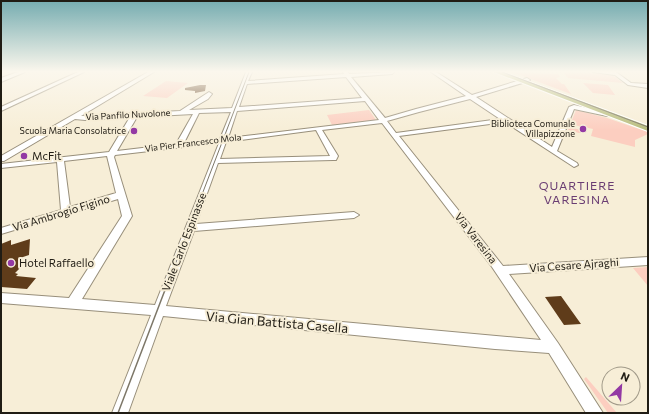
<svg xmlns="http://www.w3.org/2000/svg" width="649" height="414" viewBox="0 0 649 414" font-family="Commissioner,sans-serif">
<rect width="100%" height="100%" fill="#f7eed7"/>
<!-- green -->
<path fill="#fccec0" d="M512,72l46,2 2,3 -4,1 6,6h2l7,10z
M563,72l48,2 12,9 -55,-5z
M166,81l22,2 -21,15 -24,-2z
M583,83l25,2 7,10 -22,-2z
M369,110l7,10 -44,5 -5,-10z
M576,110l31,8 41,14v2l-13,6v7l-44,-11 2,-7 -19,-4 -1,3 12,3 -1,1 -5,1 -11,-3z
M648,267v19l-15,-18z
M586,377l31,36h-9l-24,-34z"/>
<!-- building -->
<path fill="#5f3c1a" d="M200,85h6l-1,6 -10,2v-2l-10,-1v-2z
M30,239l-1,16 -9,3 1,9 -6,6 3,1 -2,2 20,2 -9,11 -26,-2v-43l10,-4v5z
M561,296l20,28 -17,1 -19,-28z"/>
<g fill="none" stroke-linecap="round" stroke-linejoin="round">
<defs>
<path id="minor" d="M18,72h7l-24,10v-4z
M78,72h6l-83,39v-4z
M148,72h6l-73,44 99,-5 29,-19 3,2 -4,5 -19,11 43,-2 14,-36h6l-4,9 96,-7 -1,-2h5l1,2 45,-2 -2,2 -41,3 34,41 31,-9 50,-13 -35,-24h5l36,23 55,-17 3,2 -1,1 -53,16 76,50 17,-40 5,-2 35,8v2l-2,1 -33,-7 -17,42 20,12 1,2 -4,2 -69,-45 -106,14 104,130 145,-9v8l-139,9 49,69 45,70h-17l-37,-60 -54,-4 -332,-33 -35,97h-16l39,-98 -150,-12v-10l68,5 53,-82 -4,-17 -117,35v-6l60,-18 -4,-48 -56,6v-4l108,-12 21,-35 -45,3 -10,-1 -71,42h-3v-5zM346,77l16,21 -123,9 8,-23zM470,99l30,20 -104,14 -9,-12 32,-9zM365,101l14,19 -151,18 9,-27zM231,112l-11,27 -36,4 15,-30zM193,114l-17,30 -59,7 20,-34zM382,123l110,144 49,73 -375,-34 28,-75 160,-13 5,-3 -5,-3 -158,12 22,-61 115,-3h3l2,-4 -16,-26zM316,130l14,26 -110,3 6,-17zM219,143l-64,162 -73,-6 50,-83 -18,-59 1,-2zM107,156l9,37 -46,14 -6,-46z
M593,72h23l15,11 17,1v4l-20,-3 -13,-10z"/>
<path id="major" d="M494,72h9l145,54v5z"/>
</defs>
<!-- minor casing -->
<use href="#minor" stroke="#988f7b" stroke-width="2"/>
<!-- major casing -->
<use href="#major" stroke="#fff" stroke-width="2"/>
<!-- minor -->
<use href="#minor" fill="#fff" fill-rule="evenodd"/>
<!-- major -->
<use href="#major" fill="#b9be7f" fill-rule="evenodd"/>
<!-- tram-far1 -->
<path stroke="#7d7768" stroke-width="1" d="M502,72l146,55
M165,291l84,-219"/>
<!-- tram -->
<path stroke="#7d7768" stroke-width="1.5" d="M118,413l47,-123"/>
</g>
<!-- sky -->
<linearGradient id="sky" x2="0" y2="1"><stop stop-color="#75acb0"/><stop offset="0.55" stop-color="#fbf7ed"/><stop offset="1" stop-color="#fbf7ed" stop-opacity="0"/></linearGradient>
<rect width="649" height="130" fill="url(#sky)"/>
<!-- markers -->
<g fill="#9339a4" stroke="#f7eed7" stroke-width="1.5">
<circle cx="583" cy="129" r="4"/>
<circle cx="134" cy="131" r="4"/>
<circle cx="24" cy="156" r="4"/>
<circle cx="11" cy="263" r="4"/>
</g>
<g text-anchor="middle" stroke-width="4" stroke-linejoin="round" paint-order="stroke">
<!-- far-street labels -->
<g font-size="9" fill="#201c14" stroke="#f7eed7">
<text transform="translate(128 115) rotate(-3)" y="3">Via Panfilo Nuvolone</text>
<text transform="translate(193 143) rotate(-7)" y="3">Via Pier Francesco Mola</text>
</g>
<!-- far-poi labels -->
<g font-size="9" fill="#201c14" stroke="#f7eed7" text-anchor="end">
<text x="575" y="127">Biblioteca Comunale<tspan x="575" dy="10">Villapizzone</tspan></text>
<text x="126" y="134">Scuola Maria Consolatrice</text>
</g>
<!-- poi labels -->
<g font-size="11" fill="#201c14" stroke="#f7eed7" text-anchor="start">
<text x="32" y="160">McFit</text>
<text x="19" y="267">Hotel Raffaello</text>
</g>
<!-- street labels -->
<g font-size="11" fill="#201c14" stroke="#f7eed7">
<text transform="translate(61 213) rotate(-17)" y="4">Via Ambrogio Figino</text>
<text transform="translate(476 238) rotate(52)" y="4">Via Varesina</text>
<text transform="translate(184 242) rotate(-69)" y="4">Viale Carlo Espinasse</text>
<text transform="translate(574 265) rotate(-4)" y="4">Via Cesare Ajraghi</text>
</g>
<!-- neighbourhood labels -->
<g font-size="12" letter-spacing="1" fill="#6a3d73" stroke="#f7eed7">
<text x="577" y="190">QUARTIERE<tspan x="577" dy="14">VARESINA</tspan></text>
</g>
<!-- near-street labels -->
<g font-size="13" fill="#201c14" stroke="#f7eed7">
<text transform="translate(277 322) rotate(5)" y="5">Via Gian Battista Casella</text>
</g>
</g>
<!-- border -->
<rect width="649" height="414" fill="none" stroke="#201c14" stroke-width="4"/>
<!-- north arrow -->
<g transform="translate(621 386) rotate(25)"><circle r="19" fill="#f7eed7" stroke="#a19a89"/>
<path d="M0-3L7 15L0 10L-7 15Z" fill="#9339a4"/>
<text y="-6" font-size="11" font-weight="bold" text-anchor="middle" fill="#201c14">N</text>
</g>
</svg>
